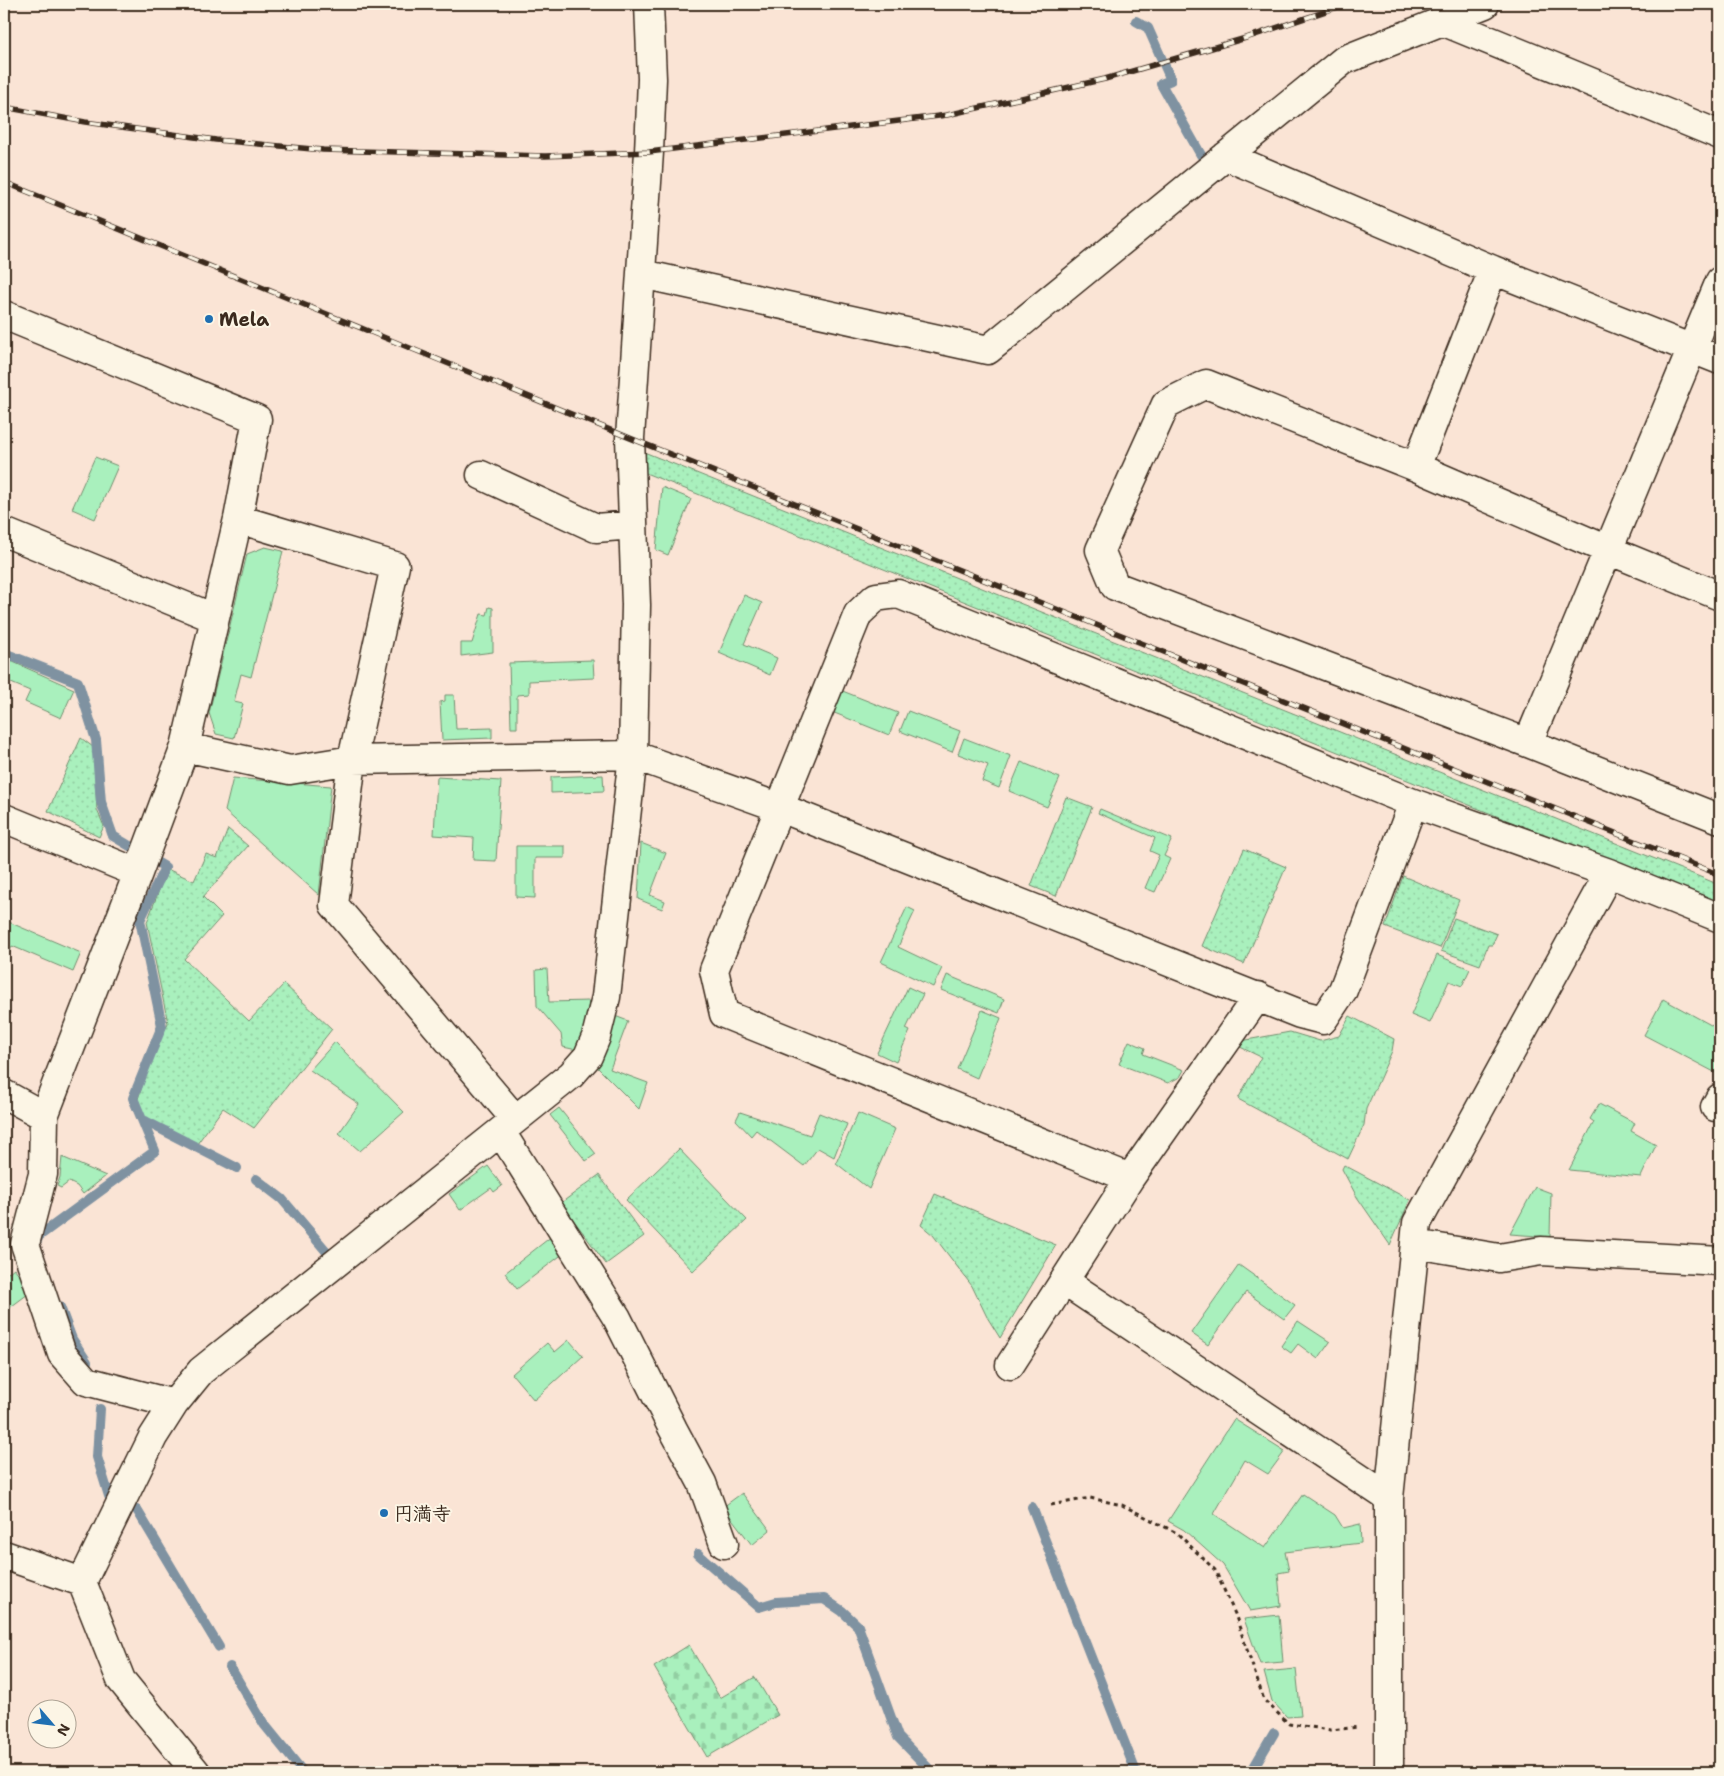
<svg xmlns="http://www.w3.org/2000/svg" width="1724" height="1776" viewBox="0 0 1724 1776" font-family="'Shantell Sans','Klee One',sans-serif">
<defs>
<pattern id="grass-dots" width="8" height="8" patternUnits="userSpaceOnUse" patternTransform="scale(1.25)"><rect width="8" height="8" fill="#a9f0bd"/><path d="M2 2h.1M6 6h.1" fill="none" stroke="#92cea2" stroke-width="1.8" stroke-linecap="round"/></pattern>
<pattern id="cemetery-stones" width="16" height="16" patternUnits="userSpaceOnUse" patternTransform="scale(1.25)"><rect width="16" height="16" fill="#a9f0bd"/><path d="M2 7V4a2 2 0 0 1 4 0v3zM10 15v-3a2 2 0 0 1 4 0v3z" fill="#92cea2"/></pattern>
</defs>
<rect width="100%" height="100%" fill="#fae4d5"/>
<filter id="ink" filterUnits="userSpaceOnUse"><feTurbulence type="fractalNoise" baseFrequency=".02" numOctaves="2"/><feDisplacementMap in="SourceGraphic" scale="10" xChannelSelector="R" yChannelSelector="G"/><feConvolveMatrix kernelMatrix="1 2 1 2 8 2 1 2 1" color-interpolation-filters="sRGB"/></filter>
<g filter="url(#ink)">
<!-- grass -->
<path fill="url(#grass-dots)" stroke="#728d6e" d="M644,452l1076,433v21l-1077,-434z
M81,738l12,9 4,63 7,16 -5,11 -51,-26z
M1066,797l26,10 -36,89 -25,-10z
M228,829l20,17 -45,51 19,19 -38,43 65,62 35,-37 48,45 -78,99 -31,-20 -26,36 -53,-26 -6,-19 13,-40 17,-36 -21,-101 20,-53 27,12 12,-27 11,4z
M1244,849l42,18 -42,97 -42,-18z
M1403,876l56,24 -19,48 -55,-21z
M1454,918l43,16 -5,11h-4l-8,20 -39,-14z
M1350,1016l44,23 -2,12 -26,58 -2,16 -16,34 -110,-60 23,-42 -23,-11 3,-5 49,-9 30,9 19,-5z
M679,1149l68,71 -54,51 -67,-71z
M1344,1165l66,35 -20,45 -33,-48 -15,-28z
M599,1175l45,61 -38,28 -45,-61z
M935,1194l121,51 -56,93 -13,-21 -15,-31 -39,-51 -12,-10z"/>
<!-- cemetery -->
<path fill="url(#cemetery-stones)" stroke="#728d6e" d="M689,1645l31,53 35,-21 23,38 -71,42 -53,-90z"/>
<!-- garden -->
<path fill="#a9f0bd" stroke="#728d6e" d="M95,457l23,9 -23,53 -23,-10z
M662,487l29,12 -23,56 -12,-5z
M265,547l18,4 -32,126 -10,-3 -7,28 9,2 -9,34 -18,-4 -7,-21 38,-159z
M744,595l18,8 -18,41 33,14 -7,17 -51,-22z
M489,607l4,1v44l-32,4v-13h11l9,-29 6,1z
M4,658l70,31 -13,29 -36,-16 5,-11 -26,-11z
M593,660l1,18 -65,3v13l-12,1v33h-6l-2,-65z
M840,690l58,23 -9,22 -57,-23z
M445,695h9l2,34 36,-1v10l-50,2 -2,-38 5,-1z
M908,711l52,20 -8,21 -52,-21z
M964,738l47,18 -12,32 -17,-7 6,-16 -30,-11z
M1021,762l39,16 -13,29 -38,-16z
M603,775l1,16 -53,2v-16z
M437,777l64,4 -5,80 -23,-1 1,-22 -40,-3z
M233,778l98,8 -12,109 -94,-84z
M1100,809l72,30 -8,17 6,3 -15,33 -10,-4 14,-33 -9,-4 5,-13 -57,-25z
M641,843l25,10 -16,42 15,6 -3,8 -24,-10z
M516,846h49v12h-30v40l-19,-1z
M907,907l8,4 -17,36 44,21 -9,19 -52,-25z
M4,920l77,33 -8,19 -61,-26 -8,19z
M1437,955l33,14 -8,17 -13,-5 -19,42 -19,-8z
M547,969l2,33 40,-1 -4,33 -8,16 -14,-3 -2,-13 -24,-28 -1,-36z
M947,975l57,24 -5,14 -58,-23z
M908,987l15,7 -17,35 4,2 -14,31 -19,-9z
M1663,999l57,31v41l-2,3 -74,-39z
M982,1010l19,8 -24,60 -20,-9z
M615,1016l13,5 -18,48 38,14 -9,26 -43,-43z
M1129,1041l16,7 -2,6 41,16 -4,7 -12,6 -49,-19z
M335,1042l69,70 -44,39 -21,-18 20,-29 -49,-34z
M1599,1104l36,19 -4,8 25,14 -15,32 -72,-7 25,-48 -4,-3z
M559,1108l37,46 -10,7 -36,-46z
M740,1112l70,23 9,-22 28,11 -13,33 -16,-9 -14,18 -48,-36 -5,6 -15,-16z
M858,1113l37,16 -26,60 -33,-26z
M62,1157l44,19 -23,18 -6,-8 -8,-4 -8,6 -4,-2 3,-9z
M488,1166l14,20 -8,6 -3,-4 -31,22 -11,-16z
M1535,1187l16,6 -1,44 -40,-3z
M552,1236l12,17 -47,36 -12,-16z
M1239,1265l56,40 -11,14 -38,-27 -38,53 -17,-12z
M14,1268l18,23 -28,21v-36z
M1298,1321l32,21 -12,17 -20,-15 -7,9 -10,-7z
M569,1340l14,16 -49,44 -22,-26 35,-31 8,9z
M1234,1419l51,32 -17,23 -23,-14 -31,54 51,34 38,-54 32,21 8,13 17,-4 1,19 -76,9 4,19 -11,2 3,33 -31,5 -27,-46 -39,-35 -16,-9z
M742,1493l28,37 -18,15 -29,-38z
M1279,1615l4,47 -23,2 -16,-45z
M1296,1669l5,47 -14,1 -15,-16 -8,-29z"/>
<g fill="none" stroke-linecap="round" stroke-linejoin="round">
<!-- stream -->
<path stroke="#7f92a1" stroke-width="10" d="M1136,21l12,7 23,52 -10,4 40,71
M4,653l74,29 18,58 5,62 12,34 52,31 -25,53 22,106 -29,72 22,53 -116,85 -4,9
M143,1120l94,48
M256,1179l26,20 45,53
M60,1307l12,32 15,23
M100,1409l-3,48 12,39
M1032,1507l104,265
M137,1510l82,137
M698,1554l61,53 17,-5 48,-3 18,12 16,15 40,111 30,31 1,4
M230,1667l34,57 39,48
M1251,1772l23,-39"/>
<defs>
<path id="minor" d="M1442,21l278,114
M1226,156l267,114 227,90
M1493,270l-77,197 192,83 112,46
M642,274l346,76 356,-290 141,-56
M4,315l253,104 -19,100 -53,228 -47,126 -94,243 -1,58 -18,70 37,110 24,27 88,23
M1416,467l-210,-83 -40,20 -66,146 15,36 413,157 192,76
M481,475l115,53 37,-3
M238,519l157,47 -43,194 -18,145 181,214
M4,532l210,86
M1528,743l192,-462
M185,747l105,23 62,-10 281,-5 148,53 519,206 23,6 20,-30 70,-187
M4,818l134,55
M4,1094l40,22
M1715,1107l5,-9
M501,1132l116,186 56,111 29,54 22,61
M1130,1178l-406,-164 -10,-44 144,-356 18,-17 22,-3 515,209 196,70 111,45
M1415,1244l84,14 42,-7 179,10
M1064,1281l325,217
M1010,1365l120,-187 128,-182
M4,1555l78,27
M196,1772l-75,-92 -39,-98 71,-145 21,-33 27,-33 370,-296 17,-19 8,-19 10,-40 27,-242 3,-150 -6,-167 19,-286 3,-73 -3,-75
M1389,1772v-274l28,-275 192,-350"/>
</defs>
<!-- minor casing -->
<use href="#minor" stroke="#3b2a1e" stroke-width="31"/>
<!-- path -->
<path stroke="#3b2a1e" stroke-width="3" stroke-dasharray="4 4" stroke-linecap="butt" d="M1051,1505l39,-7 32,7 55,28 38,37 20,44 29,86 25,24 42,6 28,-3"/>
<!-- minor -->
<use href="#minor" stroke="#fcf5e5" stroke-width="28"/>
<defs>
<path id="rail" d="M4,107l81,15 131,18 107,10 222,6 104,-4 298,-37 158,-36 141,-41 101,-34
M4,182l626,256 1090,437"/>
</defs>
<!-- rail casing -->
<use href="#rail" stroke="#3b2a1e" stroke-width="5.5"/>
<!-- rail -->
<use href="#rail" stroke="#fcf5e5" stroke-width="4" stroke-dasharray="11" stroke-linecap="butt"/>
</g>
</g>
<!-- markers -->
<g fill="#1f6fb2" stroke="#fcf5e5" stroke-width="2">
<circle cx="209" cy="319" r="5"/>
<circle cx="384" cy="1513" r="5"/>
</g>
<g text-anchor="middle" stroke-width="4" stroke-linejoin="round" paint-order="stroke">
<!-- poi labels -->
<g font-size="19" font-weight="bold" fill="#3b2a1e" stroke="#fcf5e5" text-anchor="start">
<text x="219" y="326">Mela</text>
<text x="394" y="1520">円満寺</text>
</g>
</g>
<!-- margin -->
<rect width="1724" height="1776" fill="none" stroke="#fcf5e5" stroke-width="20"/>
<rect x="10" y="10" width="1704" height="1756" fill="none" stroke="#3b2a1e" stroke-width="2" filter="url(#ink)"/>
<!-- north arrow -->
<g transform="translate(52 1724) rotate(118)"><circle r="24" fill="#fcf5e5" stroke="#afa495"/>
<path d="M0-4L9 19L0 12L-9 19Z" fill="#1f6fb2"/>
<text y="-8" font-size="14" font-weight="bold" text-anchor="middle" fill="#3b2a1e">N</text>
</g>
</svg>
